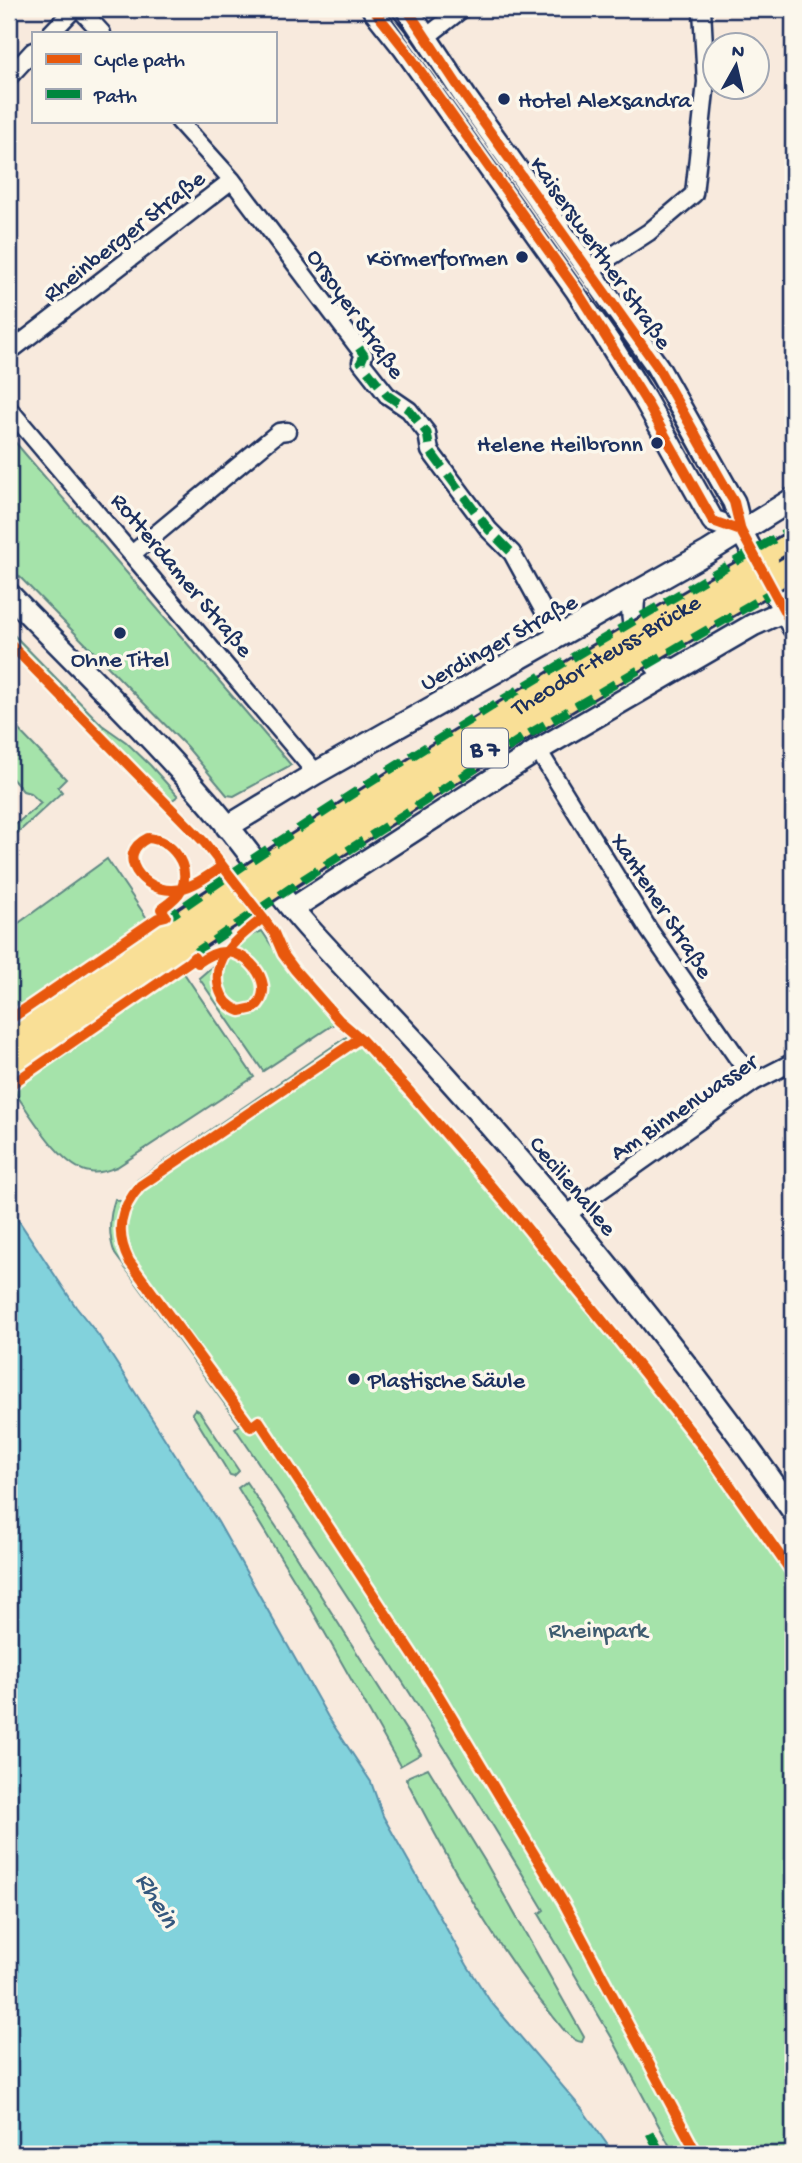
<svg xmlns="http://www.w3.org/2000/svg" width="802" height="2163" viewBox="0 0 802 2163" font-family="'Gochi Hand',sans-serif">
<rect width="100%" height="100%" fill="#f8eadd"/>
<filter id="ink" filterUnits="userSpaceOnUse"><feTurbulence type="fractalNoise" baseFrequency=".0143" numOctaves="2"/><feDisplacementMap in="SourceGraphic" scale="14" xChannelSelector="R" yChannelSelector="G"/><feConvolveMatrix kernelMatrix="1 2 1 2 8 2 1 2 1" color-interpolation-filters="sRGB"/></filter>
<g filter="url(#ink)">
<!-- green -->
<path fill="#a5e3aa" stroke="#608984" stroke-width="2" d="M9,435l282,330 -57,31 -7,-1 -40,-48 -178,-181z
M9,630l93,95 24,17 24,23 28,31 -7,5 -162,-164z
M9,720l57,59 -8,8 4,5 -53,49v-11l32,-27 -11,-10 -7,-2 -14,-16z
M107,859l147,218 -137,90c-9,3 -18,7 -27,5 -30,-4 -62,-62 -79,-85l110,-75 -34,-48 -78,50v-84z
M262,931l25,38 50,53 -74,49 -64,-93 46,-40z
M355,1031l167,188 185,232 86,124v579h-119l-62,-116 -73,-124 5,-4c-98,-164 -201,-323 -309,-482l5,-3 -125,-171c-7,-18 -6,-37 0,-55l7,3 15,-22z
M195,1409l4,2 40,60 -5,5 -4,-1 -38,-62z
M246,1482l44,65 131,207 -21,12 -97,-172 -65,-106z
M428,1768l58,95 98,174 -2,5c-11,0 -23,-18 -30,-27 -60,-71 -103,-154 -146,-236l3,-3z"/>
<!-- water -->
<path fill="#82d2dc" stroke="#5991aa" stroke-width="2" d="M9,1206l67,101 23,29 119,186 110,195 43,65 12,34 84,149 23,36 92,108 32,45h-605z"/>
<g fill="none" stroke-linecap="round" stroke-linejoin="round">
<defs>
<path id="street" d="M80,9l22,24
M51,33l23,-24
M425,38l37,-29
M9,77l24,-26
M179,121l53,59 132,175 -3,7 26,33 22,15 18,23 3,18 59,79 23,23 46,84
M589,271l60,-39 45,-38 12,-112 -4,-73
M9,352l223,-172
M9,409l307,364
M132,554l147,-122 8,-1
M538,750l111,180 105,152
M566,1215l188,-133 39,-20"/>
<path id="secondary" d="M373,9l31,39 173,243 67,107 69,123 28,10
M407,9l59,89 191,268 71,126 6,10 7,29 52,96
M635,593c-7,30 3,50 22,73l17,4
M9,594c66,68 135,134 197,206 38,43 68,91 107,133 38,42 78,82 116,124 130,144 253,295 364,454
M227,827l89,-54 392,-221 85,-53
M292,909l246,-159 215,-125 40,-18"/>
<path id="primary" d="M766,560l27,-16
M9,1040l165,-112
M9,1064l176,-120"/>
</defs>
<!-- street casing -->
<use href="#street" stroke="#1b2f5e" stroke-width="21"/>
<!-- secondary casing -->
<use href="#secondary" stroke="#1b2f5e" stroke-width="26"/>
<!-- primary casing -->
<use href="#primary" stroke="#1b2f5e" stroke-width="30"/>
<!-- street -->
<use href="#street" stroke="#fbf7ec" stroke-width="16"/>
<!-- secondary -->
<use href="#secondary" stroke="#fbf7ec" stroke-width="21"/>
<!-- primary -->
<use href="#primary" stroke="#f9df96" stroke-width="24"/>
<!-- tram -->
<path stroke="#1b2f5e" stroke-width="2" d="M385,9l266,372 22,36 120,217"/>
<defs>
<g id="primary-bridge">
<path id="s1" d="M174,928c193,-130 389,-254 592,-368"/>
<path d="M185,944c199,-133 400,-260 608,-377"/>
</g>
</defs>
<!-- primary-bridge casing -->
<use href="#primary-bridge" stroke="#1b2f5e" stroke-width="30" stroke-linecap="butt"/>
<!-- primary-bridge -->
<use href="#primary-bridge" stroke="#f9df96" stroke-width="24"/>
<!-- quiet -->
<path stroke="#00873e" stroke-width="9" stroke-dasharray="18 9" stroke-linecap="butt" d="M359,348l5,7 -3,7 26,33 22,15 18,23 3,18 59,79 23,23
M162,917l11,-3c200,-140 409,-264 620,-386
M193,958l5,-7 106,-72 223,-144 266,-155
M650,2133l11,21"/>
<defs>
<path id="cycleway" d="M373,9l31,39 173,243 67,107 69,123 28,10
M407,9l59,89 191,268 71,126 6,10 7,29 52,96
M9,643l195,199 59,76 11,15 9,21 12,16 44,50 21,18 50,54 111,129 94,115 91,115 87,123
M9,1020l149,-102 8,-2 -5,-7c7,-5 16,-11 20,-19 11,-24 -9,-50 -33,-52 -35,17 -4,53 24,52 19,-1 34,-13 49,-23
M360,1038l-220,148c-21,24 -25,47 -11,75l122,166 8,-6 173,263 131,218 134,252
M9,1086l180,-124 5,-5 4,6c7,-5 16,-11 25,-11 27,-2 55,36 31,56l-14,3c-11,-4 -18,-12 -21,-23 -8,-33 22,-52 44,-70"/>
</defs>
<!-- cycleway casing -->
<use href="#cycleway" stroke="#fbf7ec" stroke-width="15"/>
<!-- cycleway -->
<use href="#cycleway" stroke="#e8590c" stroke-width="10"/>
</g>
</g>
<!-- markers -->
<g fill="#1b2f5e" stroke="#fbf7ec" stroke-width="2.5">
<circle cx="504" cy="99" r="7"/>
<circle cx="522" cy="257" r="7"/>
<circle cx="657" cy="443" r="7"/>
<circle cx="120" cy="633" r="7"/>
<circle cx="354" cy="1379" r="7"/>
</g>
<g text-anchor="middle" stroke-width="7" stroke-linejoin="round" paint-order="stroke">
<!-- shield labels -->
<rect fill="#fbf7ec" stroke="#5e6b89" stroke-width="2" x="462" y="728.5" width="46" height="39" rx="5"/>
<g font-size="23" font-weight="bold" fill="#1b2f5e">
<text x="485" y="756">B 7</text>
</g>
<!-- poi labels -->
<g font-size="24" fill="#1b2f5e" stroke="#fbf7ec" text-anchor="start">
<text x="518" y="107">Hotel Alexsandra</text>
<text x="508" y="265" text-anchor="end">Körmerformen</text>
<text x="643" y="451" text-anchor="end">Helene Heilbronn</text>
<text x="120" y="666" text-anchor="middle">Ohne Titel</text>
<text x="368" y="1387">Plastische Säule</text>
</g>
<!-- street labels -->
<g font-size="24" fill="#1b2f5e" stroke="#fbf7ec">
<text transform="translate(123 235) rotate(-38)" y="8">Rheinberger Straße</text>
<text transform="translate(602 252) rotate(55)" y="8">Kaiserswerther Straße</text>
<text transform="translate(357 313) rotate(55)" y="8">Orsoyer Straße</text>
<text transform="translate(183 574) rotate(50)" y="8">Rotterdamer Straße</text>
<text transform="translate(498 641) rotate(-29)" y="8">Uerdinger Straße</text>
<text dy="8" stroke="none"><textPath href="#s1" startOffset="511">Theodor-Heuss-Brücke</textPath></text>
<text transform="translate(663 905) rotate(57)" y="8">Xantener Straße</text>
<text transform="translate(683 1106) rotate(-34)" y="8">Am Binnenwasser</text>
<text transform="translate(574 1185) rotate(50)" y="8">Cecilienallee</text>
</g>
<!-- park labels -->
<g font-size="24" fill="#3e5c71" stroke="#fbf7ec">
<text x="598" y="1637">Rheinpark</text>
</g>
<!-- water labels -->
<g font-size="26" font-style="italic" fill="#35587e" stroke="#fbf7ec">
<text transform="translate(159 1899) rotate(59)" y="9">Rhein</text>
</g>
</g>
<!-- margin -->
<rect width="802" height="2163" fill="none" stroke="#fbf7ec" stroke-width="35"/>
<rect x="18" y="18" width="767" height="2128" fill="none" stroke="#1b2f5e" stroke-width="2.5" filter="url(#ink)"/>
<!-- legend -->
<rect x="32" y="32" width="245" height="91" fill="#fbf7ec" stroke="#a1a7b3" stroke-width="2"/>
<rect x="46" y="54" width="35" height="10" fill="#e8590c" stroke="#a1a7b3" stroke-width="2"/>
<text x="94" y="66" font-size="21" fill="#1b2f5e">Cycle path</text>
<rect x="46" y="89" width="35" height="10" fill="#00873e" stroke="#a1a7b3" stroke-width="2"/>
<text x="94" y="102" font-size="21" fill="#1b2f5e">Path</text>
<!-- north arrow -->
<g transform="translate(736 66) rotate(8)"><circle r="33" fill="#fbf7ec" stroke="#a1a7b3" stroke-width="2"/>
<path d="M0-5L12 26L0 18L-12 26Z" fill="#1b2f5e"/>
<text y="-10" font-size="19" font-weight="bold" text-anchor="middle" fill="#1b2f5e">N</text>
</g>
</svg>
